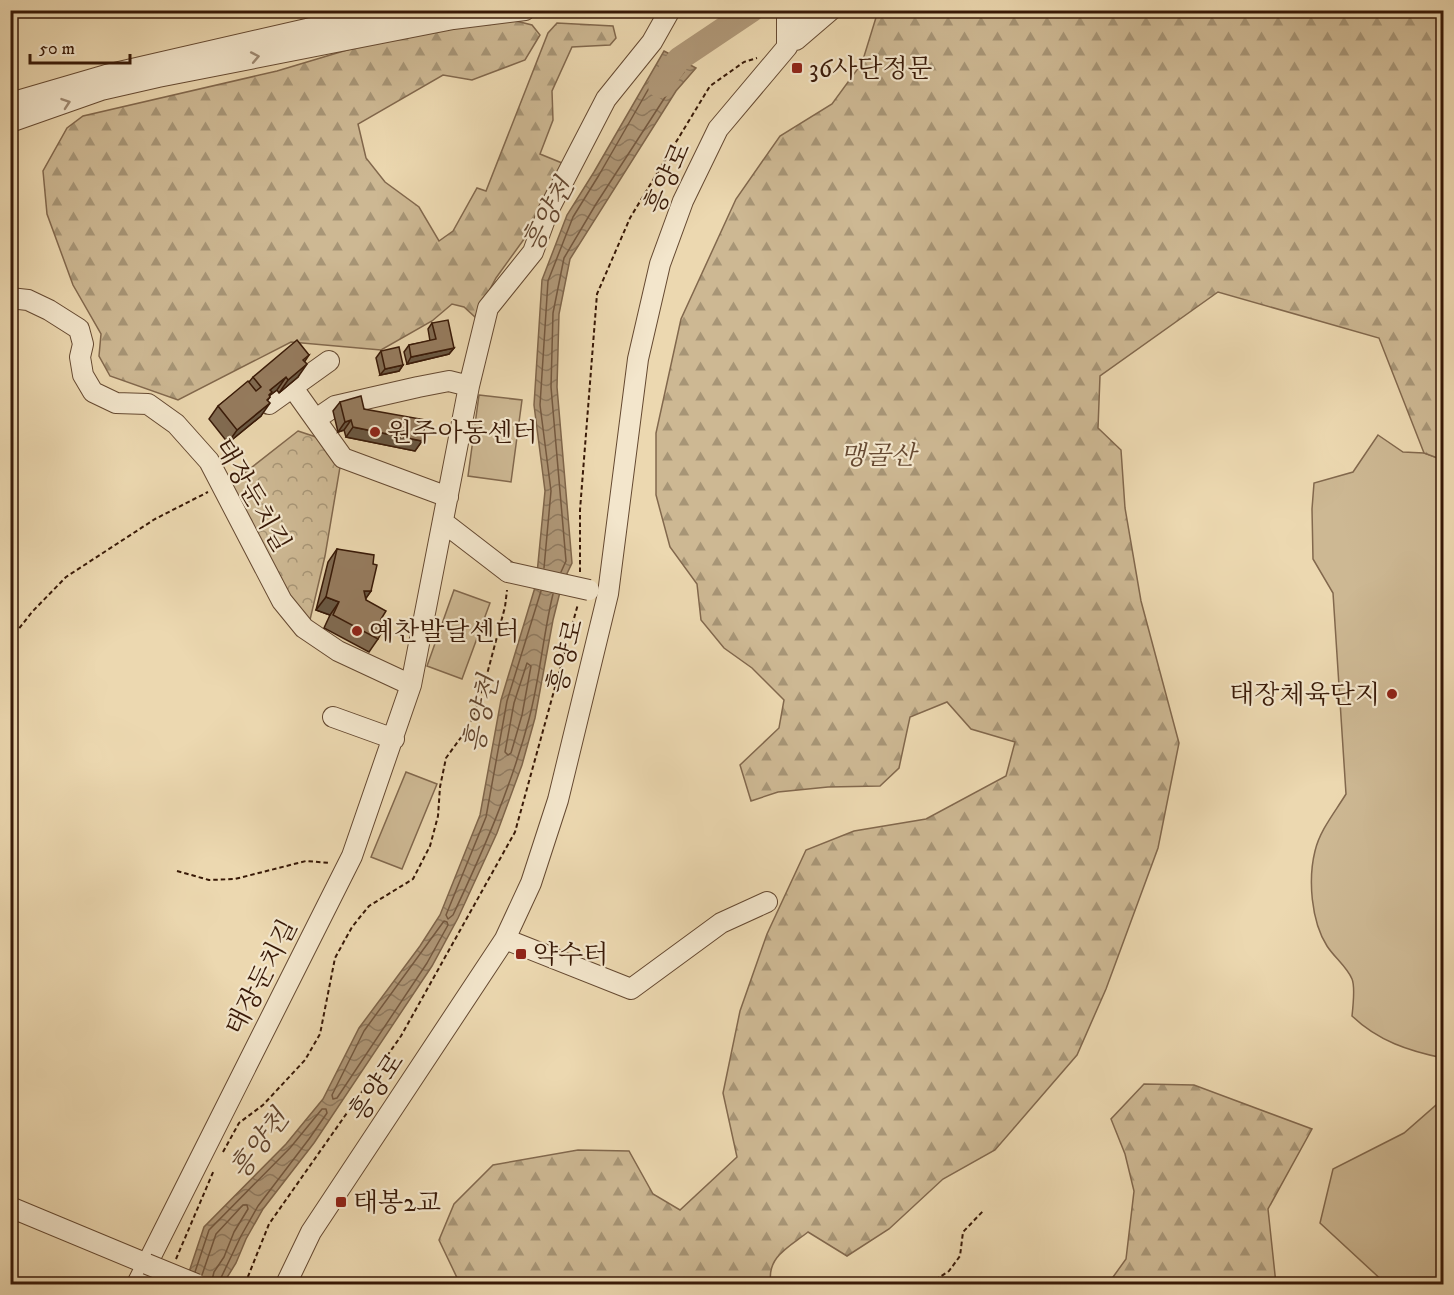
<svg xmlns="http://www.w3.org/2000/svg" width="1454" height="1295" viewBox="0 0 1454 1295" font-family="'IM FELL DW Pica','Noto Serif KR',serif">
<defs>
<pattern id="forest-firs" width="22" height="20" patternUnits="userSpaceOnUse" patternTransform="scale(1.5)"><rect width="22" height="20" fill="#cdb893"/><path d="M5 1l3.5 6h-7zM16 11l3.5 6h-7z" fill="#a79576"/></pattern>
<pattern id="park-crowns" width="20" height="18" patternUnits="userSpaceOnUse" patternTransform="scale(1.5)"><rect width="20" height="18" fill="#cdb893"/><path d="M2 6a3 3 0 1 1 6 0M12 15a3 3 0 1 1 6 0" fill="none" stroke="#a79576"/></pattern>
<pattern id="water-waves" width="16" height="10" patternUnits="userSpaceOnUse" patternTransform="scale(1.5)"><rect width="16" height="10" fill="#af9777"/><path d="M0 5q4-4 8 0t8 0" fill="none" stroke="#8f7a60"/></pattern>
</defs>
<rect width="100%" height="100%" fill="#ecd8b0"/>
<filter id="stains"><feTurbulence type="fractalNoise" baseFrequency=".00333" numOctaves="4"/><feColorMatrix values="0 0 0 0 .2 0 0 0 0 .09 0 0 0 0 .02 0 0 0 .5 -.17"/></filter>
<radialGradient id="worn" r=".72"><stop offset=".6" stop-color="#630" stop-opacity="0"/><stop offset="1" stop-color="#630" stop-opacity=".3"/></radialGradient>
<!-- grass -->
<path fill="#cdb893" stroke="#82684d" stroke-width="1.5" d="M479,395l43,5 -11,82 -43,-6z
M1378,435l25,17 21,1 19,7v598c-34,-7 -65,-17 -91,-42 1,-9 3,-30 0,-37 -5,-12 -18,-22 -25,-33 -16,-25 -19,-67 -12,-95 5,-21 20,-39 31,-57l-13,-201 -20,-34 -1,-50 2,-26 39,-11z
M454,590l36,13 -28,76 -35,-13z
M406,772l31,12 -35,85 -31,-12z
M1443,1099v185h-57l-66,-61 13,-54 71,-36z"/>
<!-- forest -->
<path fill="url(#forest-firs)" stroke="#82684d" stroke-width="1.5" d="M878,11h565v449l-19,-7 -45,-115 -161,-46 -118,84 -2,52 23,22 4,58 16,93 38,142 -21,105 -52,141 -29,66 -82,95 -52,29 -54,50 -42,27 -39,-24c-19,15 -42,25 -37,52h-311l-21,-44 15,-36 39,-39 85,-15 51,1 24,43 27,16 57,-53 -14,-64 17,-82 27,-77 39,-84 48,-19 72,-12 80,-43 9,-34 -44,-13 -24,-27 -37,15 -11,51 -19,18 -52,1 -50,5 -27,9 -11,-36 39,-37 5,-28 -32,-32 -28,-20 -23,-28 -4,-36 -27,-37 -14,-52v-62l25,-114 55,-120 44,-63 52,-32 30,-41z
M512,20l20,5 8,10 -15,25 -53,20 -29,-5 -85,49 8,34 19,24 34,25 20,34 14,-10 24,-43 9,3 62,-158 9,-10 56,3 3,12 -6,7 -38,2 -20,44 1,29 -13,34 22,9 -30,65 -36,50 -21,39 -11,-10 -12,-3 -20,17 -51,29 -90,-8 -113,58 -68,-24 -11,-20 2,-22 -28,-49 -26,-71 -4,-43 24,-43 16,-12 194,-45 110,-33z
M1144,1084l50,1 118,44 -44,80 8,75h-168l18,-25 8,-68 -9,-37 -14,-35z"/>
<!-- park -->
<path fill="url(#park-crowns)" stroke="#82684d" stroke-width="1.5" d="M298,431l24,8 18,28 -15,89 -16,68 -34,-46 -47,-92z"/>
<!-- water -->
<path fill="url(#water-waves)" stroke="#7f654a" stroke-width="1.5" d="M664,51l32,17 -20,23 -106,168 -11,55 -2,73 15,176 -10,21 -9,36 -18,98 -13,47 -25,68 -39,85 -26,48 -118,177 -51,66 -17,30 -10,24 -13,21h-38l19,-57 82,-83 37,-45 36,-71 61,-82 20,-31 40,-100 21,-115 35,-116 9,-93 -11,-86 8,-125 25,-65 27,-43z"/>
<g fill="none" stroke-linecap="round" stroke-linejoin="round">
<!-- shore -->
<path stroke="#74583f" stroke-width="1.5" d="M544,568l7,-77 -11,-86 8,-124 25,-64 26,-42 65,-113 4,-2 15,8 1,4 -13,16 -75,116 -32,54 -11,55 -2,74 15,174 -5,11
M541,591l-34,110 -21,116 -40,98 2,4 5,-4c30,-64 58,-127 76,-196 11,-41 14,-84 24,-125
M527,663l4,3 -9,49 -11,38 -3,2 -3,-3 9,-49z
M444,921l3,1 1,3 -21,38 -90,135 -4,1 -1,-4 32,-64z
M195,1272l14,-42 81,-82 32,-39h4l1,4 -18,26 -51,67 -17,30 -23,48
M202,1275l14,-41 27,-29h4l1,4 -14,23 -10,25 -10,15 -3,12"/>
<!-- river -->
<path stroke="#af9777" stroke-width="24" d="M660,86l19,-27 73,-49"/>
<defs>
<path id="minor" d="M796,40l35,-30
M787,44v-34
M10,103l96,-28 205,-47 103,-18
M10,122l91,-32 57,-13 295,-58 72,-9
M10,298l18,2 21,10 30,19 4,15 -3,13 3,18 10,17 23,11 32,1 28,20 33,37 73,140 22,27 34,23 73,34
M293,388l50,70 105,39
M269,404l60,-43
M316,419l19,-13 83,-19 31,-6 20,5
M443,522l65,50
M333,717l61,22
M505,939l126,50 90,-66 46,-21
M10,1207l137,57
M137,1284l215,-428 59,-171 58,-299 19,-78 45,-56 15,-41 58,-112 46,-57 18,-32
M286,1284l25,-52 194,-293 26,-56 27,-83 50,-206 30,-235 22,-95 23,-63 35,-72 69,-82 20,-37"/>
</defs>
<!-- minor casing -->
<use href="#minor" stroke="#654931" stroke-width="22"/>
<!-- path -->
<path stroke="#381907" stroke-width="2" stroke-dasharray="4.5 3" stroke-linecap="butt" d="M580,572v-62l17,-216 33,-76 80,-132 34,-24 13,-4
M10,640l22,-28 34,-35 89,-58 53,-27
M177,871l32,9 26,-1 71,-18 24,2
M223,1152l16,-29 24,-18 42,-45 15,-26 15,-76 17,-31 17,-21 44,-27 17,-33 8,-30 2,-29 6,-29 24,-33 16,-47 19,-71 2,-17
M176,1259l38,-89
M245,1284l24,-60 132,-188 114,-204 63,-228
M929,1284l20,-13 11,-15 3,-24 21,-22"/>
<!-- minor -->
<use href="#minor" stroke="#f3e6cc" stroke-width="20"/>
<defs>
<path id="minor-bridge" d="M508,572l81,18
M147,1264l49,20"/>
</defs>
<!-- minor-bridge casing -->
<use href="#minor-bridge" stroke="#654931" stroke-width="22" stroke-linecap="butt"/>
<!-- minor-bridge -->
<use href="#minor-bridge" stroke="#f3e6cc" stroke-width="20"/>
</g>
<!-- wall -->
<path fill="#816b52" stroke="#381907" stroke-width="1.5" d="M432,323l22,25 -5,6 -42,10 -3,-12 5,-7 21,-4 -2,-12z
M381,351l22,14 -4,6 -19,4 -4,-17z
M309,355l-4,6 -7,16 -19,16 -2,-3 -8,6 -8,20 -33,27 -19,-24 9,-13 31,-24 4,-5z
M340,402l24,7 58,32 -7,10 -69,-14 -2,-7 -6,2 -5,-21z
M337,549l36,15 -2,27 -6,8 16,20 -3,20 -9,13 -45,-24 6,-13 -14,-5 12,-48z"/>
<!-- shaded-wall -->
<path fill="#695742" stroke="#381907" stroke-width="1.5" d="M454,348l-5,6 -42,10 4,-7z
M307,364l-9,13 -19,16 9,-13z
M403,365l-4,6 -19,4 5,-6z
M286,377l-9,13 -8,6 1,1 -9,12 9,-19z
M270,403l-9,13 -33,27 9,-13z
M351,420l-7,10 -6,2 7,-10z
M353,427l69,14 -7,10 -69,-14z
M364,591h7l-9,13z
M326,597l13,5 -9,13 -14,-5z"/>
<!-- building -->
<path fill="#967c5f" stroke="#381907" stroke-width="1.5" d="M448,320l6,28 -43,9 -2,-12 27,-6 -4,-16z
M297,340l12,15 -6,5 4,4 -19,16 -2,-3 -16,13 2,2 -3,3 1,2 -3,3 3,3 -33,27 -19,-24 30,-25 8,10 5,-4 -8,-10z
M399,347l4,18 -18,4 -4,-18z
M361,396l3,13 62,11 -4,21 -69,-14 -2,-7 -6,2 -5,-20z
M337,549l37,6 -1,9 4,1 -6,26h-7l2,9 20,11 -5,8 6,4 -9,16 -45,-24 6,-13 -13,-5z"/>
<!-- one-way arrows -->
<defs><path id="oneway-chevron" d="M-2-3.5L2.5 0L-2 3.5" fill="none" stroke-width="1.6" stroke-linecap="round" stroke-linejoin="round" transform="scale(1.5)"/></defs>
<g stroke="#9f8a73">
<use href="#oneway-chevron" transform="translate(255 57) rotate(-11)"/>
<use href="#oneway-chevron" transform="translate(66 103) rotate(-19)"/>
</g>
<!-- markers -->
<g fill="#8f2418" stroke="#f3e6cc" stroke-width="2">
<rect x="791" y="62" width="12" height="12" rx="3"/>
<circle cx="375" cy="432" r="6"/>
<circle cx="357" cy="631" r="6"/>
<circle cx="1392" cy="694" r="6"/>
<rect x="515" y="948" width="12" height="12" rx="3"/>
<rect x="335" y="1196" width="12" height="12" rx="3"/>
</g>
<g text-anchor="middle" stroke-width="4.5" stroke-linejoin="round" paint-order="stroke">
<!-- poi labels -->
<g font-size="26" fill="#381907" stroke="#f3e6cc" text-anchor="start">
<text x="809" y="77">36사단정문</text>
<text x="387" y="441">원주아동센터</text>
<text x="369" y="640">예찬발달센터</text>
<text x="1380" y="703" text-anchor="end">태장체육단지</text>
<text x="533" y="963">약수터</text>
<text x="353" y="1211">태봉2교</text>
</g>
<!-- street labels -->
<g font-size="26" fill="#381907" stroke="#f3e6cc">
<text transform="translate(667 178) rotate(-66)" y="9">흥양로</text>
<text transform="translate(253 495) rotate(60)" y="9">태장둔치길</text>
<text transform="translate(565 656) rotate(-76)" y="9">흥양로</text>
<text transform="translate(261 977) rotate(-63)" y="9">태장둔치길</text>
<text transform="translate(376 1087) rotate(-56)" y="9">흥양로</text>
</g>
<!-- park labels -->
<g font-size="26" font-style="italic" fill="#654931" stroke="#f3e6cc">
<text x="878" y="464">맹골산</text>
</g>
<!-- water labels -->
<g font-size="27" font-style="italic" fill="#62452e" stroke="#f3e6cc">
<text transform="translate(548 215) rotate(-62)" y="9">흥양천</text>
<text transform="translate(481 714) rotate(-78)" y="9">흥양천</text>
<text transform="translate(259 1144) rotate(-53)" y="9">흥양천</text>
</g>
</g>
<!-- margin -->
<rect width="1454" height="1295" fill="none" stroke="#ecd8b0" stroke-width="36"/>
<rect x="12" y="12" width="1430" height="1271" fill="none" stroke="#381907" stroke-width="3"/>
<rect x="18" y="18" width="1418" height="1259" fill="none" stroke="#381907" stroke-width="1.5"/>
<!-- scale -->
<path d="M30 54v9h100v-9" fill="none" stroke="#381907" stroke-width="3"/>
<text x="39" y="54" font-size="18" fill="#381907" stroke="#f3e6cc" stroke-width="4.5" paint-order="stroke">50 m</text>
<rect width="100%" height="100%" filter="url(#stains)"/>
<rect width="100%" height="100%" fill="url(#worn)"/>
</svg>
